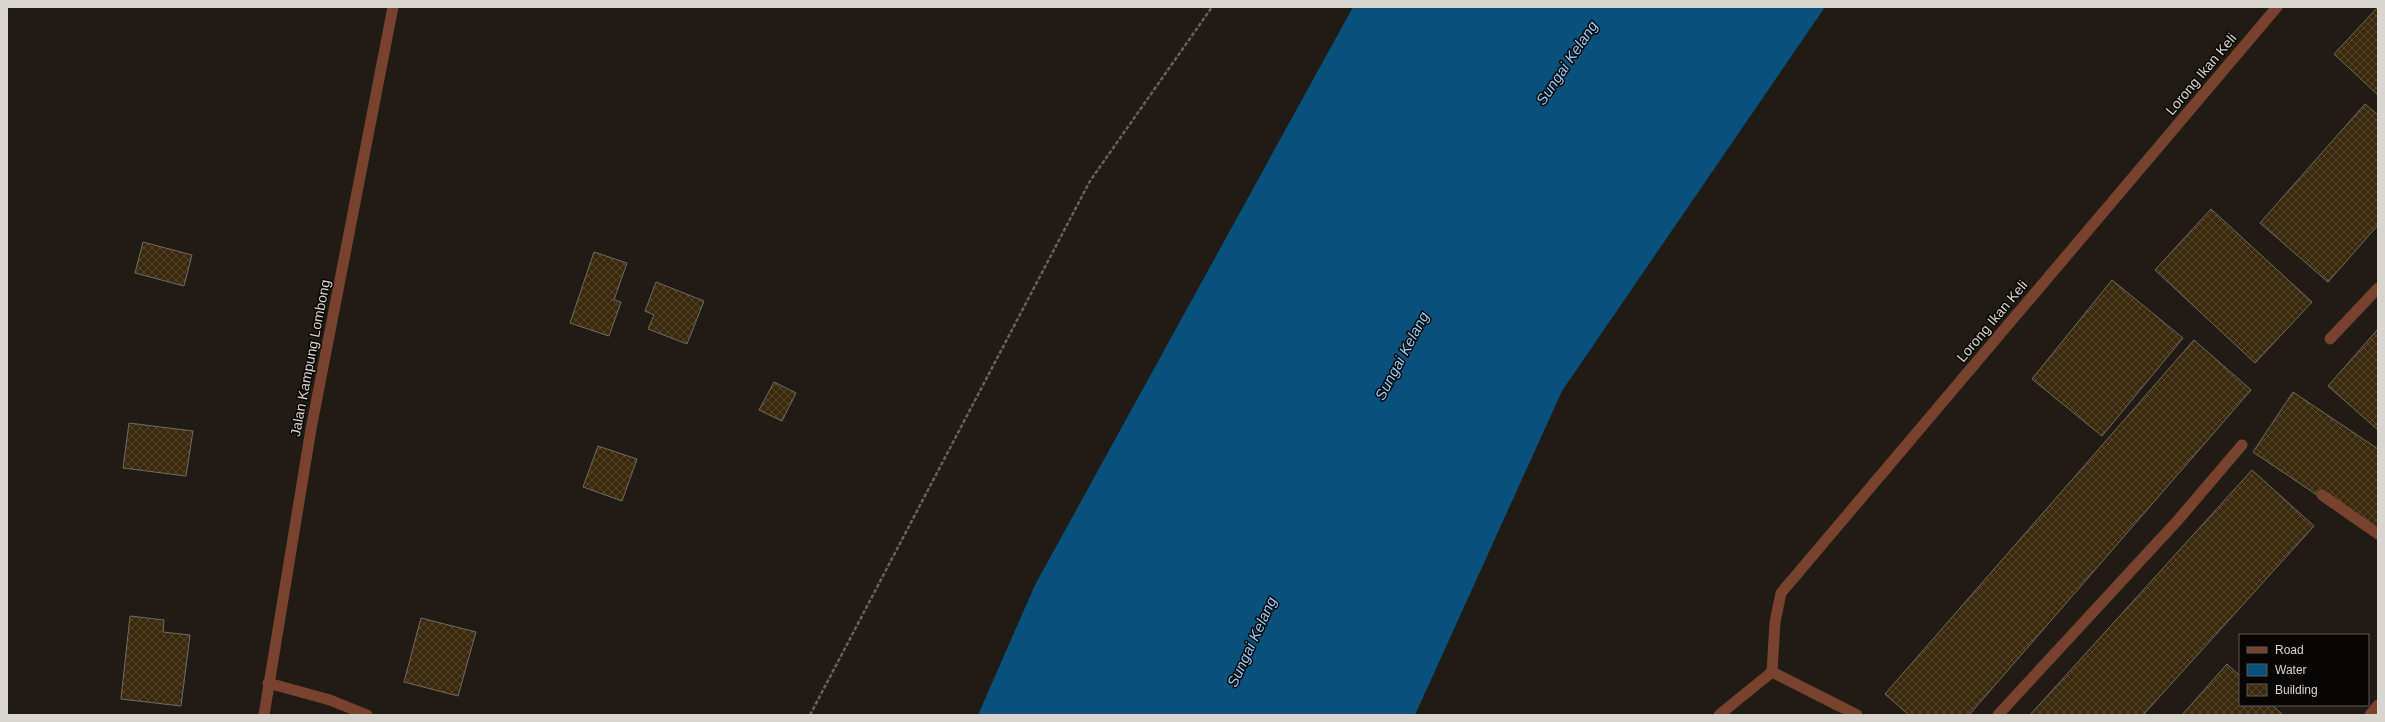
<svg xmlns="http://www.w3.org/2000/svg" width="2385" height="722" viewBox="0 0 2385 722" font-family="Arial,sans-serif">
<defs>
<pattern id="building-cross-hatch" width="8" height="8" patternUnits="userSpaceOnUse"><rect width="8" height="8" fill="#3b290e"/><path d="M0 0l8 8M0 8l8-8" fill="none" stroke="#574730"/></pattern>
</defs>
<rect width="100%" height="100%" fill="#201b14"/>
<!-- water -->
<path fill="#09517d" d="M1353,7h472l-263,384 -147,324h-437l57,-130z"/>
<!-- building -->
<path fill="url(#building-cross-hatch)" stroke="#726b62" d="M2378,7v88l-44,-41z
M2365,104l13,11v110l-50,57 -68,-59z
M2211,209l101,93 -57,61 -100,-93z
M143,242l49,13 -8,31 -49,-13z
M594,252l33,11 -13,37 7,2 -12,34 -39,-13z
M2112,280l71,58 -81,98 -70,-57z
M656,282l48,19 -17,43 -39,-15 6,-14 -9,-4z
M2378,329v101l-50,-44z
M2194,340l57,50 -282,325h-60l-24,-21z
M774,382l22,11 -14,28 -23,-11z
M2293,392l85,57v87l-125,-84z
M129,423l64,8 -7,45 -63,-8z
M598,446l39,13 -15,42 -39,-14z
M2252,470l62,56 -171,189h-113z
M130,616l34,4 -1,12 27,3 -9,71 -60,-7z
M421,618l55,14 -18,64 -54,-14z
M2227,664l13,12v29h32l11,10h-101z"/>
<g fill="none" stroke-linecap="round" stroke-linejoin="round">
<!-- path -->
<path stroke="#66625c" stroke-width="2.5" stroke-dasharray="4 2" stroke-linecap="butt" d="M810,715l280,-534 122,-174"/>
<!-- service -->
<path stroke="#78422f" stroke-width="11" d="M2322,495l56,39
M1998,715l180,-195 64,-75
M2370,715l8,-10"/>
<!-- minor -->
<path stroke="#78422f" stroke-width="11" d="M2330,339l48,-51
M1772,672l3,-50 6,-29 496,-586
M1772,672l85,43
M268,683l62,17 37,15
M1719,715l53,-43"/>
<!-- tertiary -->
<path stroke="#78422f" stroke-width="11" d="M264,715l47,-286 82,-422"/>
</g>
<g text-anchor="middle" stroke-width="3" stroke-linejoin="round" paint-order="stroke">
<!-- street labels -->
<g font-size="14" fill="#d9d5d0" stroke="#080604">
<text transform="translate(2201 74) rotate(-50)" y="5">Lorong Ikan Keli</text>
<text transform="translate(1992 321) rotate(-50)" y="5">Lorong Ikan Keli</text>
<text transform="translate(310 358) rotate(-79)" y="5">Jalan Kampung Lombong</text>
</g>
<!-- water labels -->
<g font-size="15" font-style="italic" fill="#92cefd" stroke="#080604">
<text transform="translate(1567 63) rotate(-56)" y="5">Sungai Kelang</text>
<text transform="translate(1402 356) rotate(-62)" y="5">Sungai Kelang</text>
<text transform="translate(1252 642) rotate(-65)" y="5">Sungai Kelang</text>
</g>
</g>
<!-- border -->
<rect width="2385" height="722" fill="none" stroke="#d9d5d0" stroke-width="16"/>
<!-- legend -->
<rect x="2239" y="634" width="130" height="72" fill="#080604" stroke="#5c5956"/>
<rect x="2247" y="647" width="20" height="6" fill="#78422f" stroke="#5c5956"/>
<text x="2275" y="654" font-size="12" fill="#d9d5d0">Road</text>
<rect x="2247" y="664" width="20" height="12" fill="#09517d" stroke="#5c5956"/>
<text x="2275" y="674" font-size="12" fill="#d9d5d0">Water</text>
<rect x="2247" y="684" width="20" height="12" fill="url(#building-cross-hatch)" stroke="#5c5956"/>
<text x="2275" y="694" font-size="12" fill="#d9d5d0">Building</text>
</svg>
